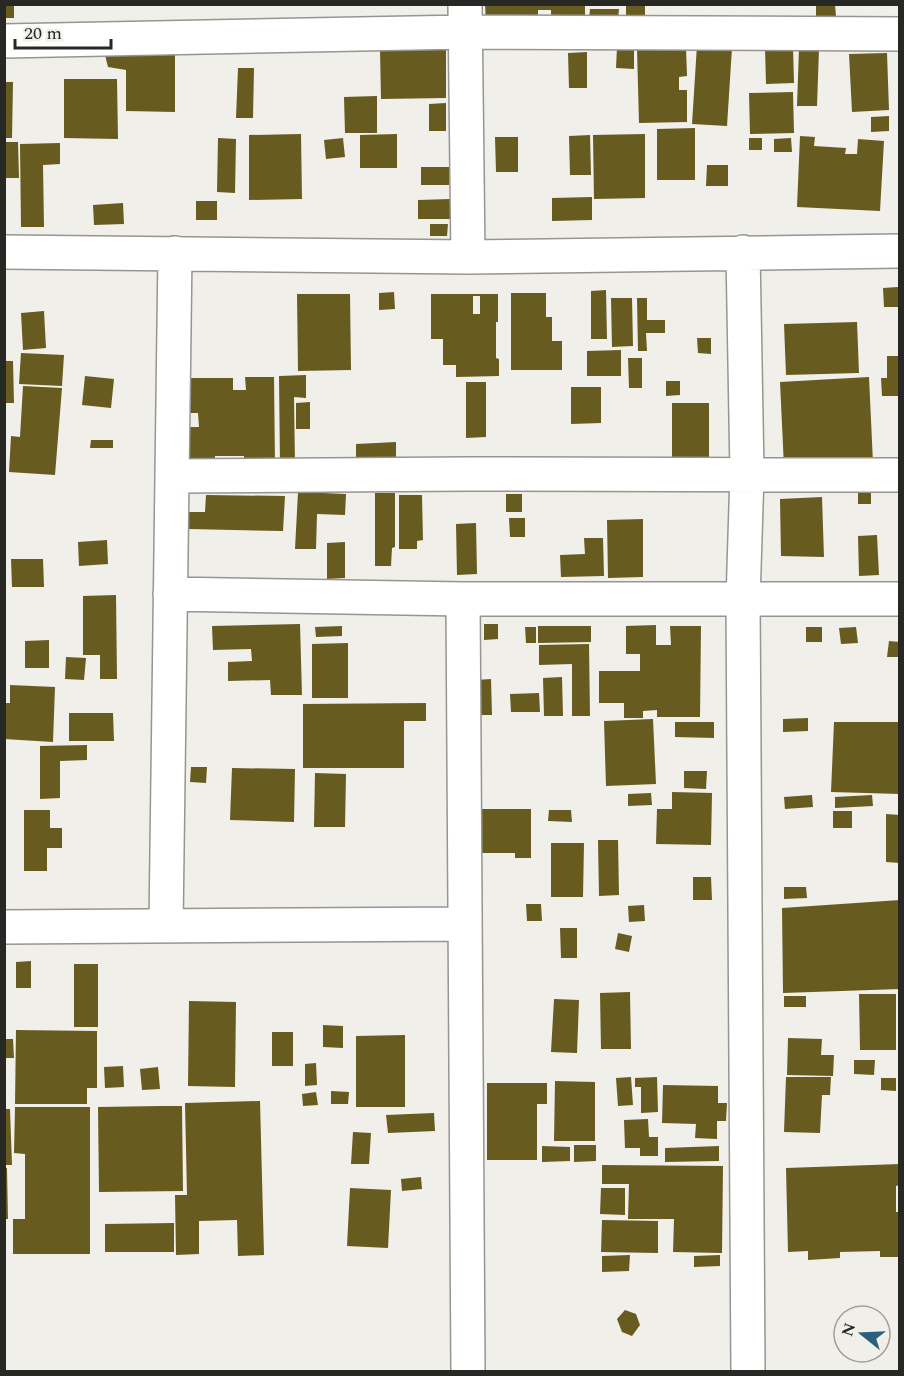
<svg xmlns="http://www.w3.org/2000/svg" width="904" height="1376" viewBox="0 0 904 1376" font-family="Spectral,serif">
<rect width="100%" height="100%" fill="#f0efe9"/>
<!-- building -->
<path fill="#675b1f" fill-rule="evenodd" d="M4,4h10v14h-10z
M485,4h100v18h-34v-12h-13v12l-52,1z
M816,4h19l1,13h-20z
M626,5h19v13l-19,1z
M590,9h29l-1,11h-29z
M697,45l35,3 -5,78 -35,-2z
M634,46v23l-18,-1 1,-21z
M103,47h72v65l-49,-1v-41l-18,-3z
M793,47l1,36 -28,1 -1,-36z
M446,48v50l-65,1 -1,-50z
M686,48l1,28 -8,1v13h8v32l-48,1 -2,-74z
M799,48l20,1 -2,57h-20z
M587,52v36h-18l-1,-35z
M887,53l2,57 -37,2 -3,-58z
M238,68h16l-1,50h-17z
M64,79h53l1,60 -54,-1z
M4,82h9l-1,56h-8z
M793,92l1,41 -44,1 -1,-41z
M377,96v37h-32l-1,-36z
M446,103v28h-17v-27z
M889,116v15l-18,1v-15z
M695,128v52h-38v-51z
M301,134l1,65 -53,1v-65z
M397,134v34h-37v-33z
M645,134v64l-51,1 -1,-64z
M590,135l1,40h-21l-1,-39z
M800,136l15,1 -1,9 32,2 -1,6h12l1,-15 26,2 -4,70 -83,-4z
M495,137h23v35h-22z
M218,138l18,1 -1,54 -18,-1z
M343,138l2,19 -19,2 -2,-19z
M749,138h13v12h-13z
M791,138l1,14h-18v-13z
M4,142h14l1,36h-15z
M60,143v21l-17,1 1,62h-23l-1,-83z
M707,165h21v21h-22z
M421,167h28v18h-28z
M592,197v23l-40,1v-23z
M450,199v20h-32v-19z
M196,201h21v19h-21z
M123,203l1,21 -30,1 -1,-20z
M430,224h18l-1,12h-17z
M898,287l1,20h-15l-1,-19z
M606,290l1,49h-16v-48z
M394,292l1,17 -16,1v-17z
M511,293h35v24h6v24h10v29h-51z
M297,294h53l1,76 -53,1z
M431,294h67v28h-2v36l3,1v17l-43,1v-12h-13v-26h-12zM473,296h7v18h-7z
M611,298h21l1,48 -21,1z
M637,298h10v22h18v13h-19l1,18h-9z
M44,311l2,37 -23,2 -2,-37z
M857,322l2,51 -73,2 -2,-51z
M697,338h14v16l-13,-1z
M621,350v26h-34v-25z
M21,353l43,2 -2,31 -43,-2z
M887,356h13v40h-18l-1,-18h6z
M628,358h14v30h-13z
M4,361h9l1,42h-10z
M306,375v23l-12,-1 1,68h-15l-1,-89z
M85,376l29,3 -3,29 -29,-3z
M245,377h29l1,88 -31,1v-10h-29v10l-29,1v-40h13l-1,-14h-13v-35h48v12h13z
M869,377l4,86 -89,4 -4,-85z
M666,381h14v14l-14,1z
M466,382h20v55l-20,1z
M23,386l39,2 -7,87 -46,-3 2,-36 9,1z
M571,387h30v36l-30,1z
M310,402v27h-14v-26z
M672,403h37v59h-37z
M91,440h22v8h-23z
M396,442v20l-40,2v-20z
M871,491v13h-13v-12z
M298,492l48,2 -1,21 -28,-1 -1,35h-21z
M375,493h20v54l-3,1 -1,18h-16z
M506,494h16v18h-16z
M206,495l79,1 -2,35 -94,-2v-17h16z
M399,495h23l1,45 -6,1v8h-18z
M822,497l2,60 -43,-1 -1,-57z
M509,518h16v19h-15z
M643,519v58l-35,1 -1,-58z
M476,523l1,51 -20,1 -1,-51z
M877,535l2,40 -20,1 -1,-40z
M584,538h19l1,38 -43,1 -1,-22 25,-1z
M107,540l1,24 -29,2 -1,-24z
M345,542v36l-18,1v-36z
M11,559h32l1,28h-32z
M116,595l1,84h-17v-24h-17v-59z
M300,624l2,71h-31l-1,-15 -42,1v-19l24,-1 -1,-12 -38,1 -1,-24z
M484,624h14v15l-14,1z
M656,625v20h15l-1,-19h31l-1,91h-43v-7l-14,1v7h-19v-15h-25v-32h41v-17h-14v-28z
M342,626v10l-26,1 -1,-10z
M538,626h53v16l-53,1z
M525,627h11v16h-10z
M806,627h16v15h-16z
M856,627l2,16 -17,1 -2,-16z
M49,640v28h-24v-27z
M889,641l11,1v15h-13z
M348,643v55h-36v-54z
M589,644l1,72h-18v-52l-33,1v-20z
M66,657l20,1 -2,22 -19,-1z
M562,677l1,39h-19l-1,-38z
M491,679l1,36h-16v-35z
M10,685l45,2 -2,55 -49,-3v-36h6z
M539,693l1,19h-29l-1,-18z
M426,703v18h-22v47h-101v-64z
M69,713h44l1,28h-45z
M808,718v13l-25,1v-13z
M653,719l3,65 -50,2 -2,-65z
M675,722h39v16l-39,-1z
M834,722h66v72l-69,-2z
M87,745v15l-27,1v37l-20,1v-53z
M191,767h16l-1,16 -16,-1z
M232,768l63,1 -1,53 -64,-2z
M684,771h23l-1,18 -22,-1z
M315,773l31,1 -1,53h-31z
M672,792l40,1 -1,52 -55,-1 1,-35h15z
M651,793l1,12 -24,1v-12z
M812,795l1,12 -28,2 -1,-12z
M872,795l1,11 -38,2v-11z
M477,809h54v49h-16v-5h-38z
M24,810h26v18h12v20h-15v23h-23z
M549,810h22l1,12 -24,-1z
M833,811h19v17h-19z
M886,814l14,1 -1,48 -13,-1z
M598,840h20l1,55 -20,1z
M551,843h33l-1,54h-32z
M693,877h18l1,23h-19z
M784,887h22l1,11 -23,1z
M900,900v89l-117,4 -1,-85z
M526,904h15l1,17h-15z
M644,905l1,16 -16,1 -1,-16z
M560,928h17v30h-16z
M618,933l14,3 -3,16 -14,-3z
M31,961v27h-15v-26z
M74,964h24v63h-24z
M630,992l1,57h-30l-1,-56z
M859,994h37v56h-36z
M784,996h22v11h-22z
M554,999l25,1 -2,53 -26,-1z
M189,1001l47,1 -1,85 -47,-1z
M323,1025l20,1v22l-20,-1z
M16,1030l81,1v57h-10v16h-72z
M272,1032h21v34h-21z
M405,1035v72h-49v-71z
M788,1038l34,1 -1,16h13l-1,21 -46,-1z
M4,1039h9l1,19h-10z
M854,1060h21l-1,15 -20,-1z
M316,1063l1,22 -12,1v-22z
M123,1066l1,21 -19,1 -1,-21z
M158,1067l2,22 -18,1 -2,-21z
M631,1077l2,28 -15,1 -2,-28z
M657,1077l1,35 -17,1v-26h-6v-9z
M786,1077h45l-1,18h-8l-2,38 -36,-1z
M881,1078h15v13l-15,-1z
M555,1081l40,1v59h-41z
M487,1083h60v21h-10v56h-50z
M663,1085l55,1v17h9l-1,18h-9v18l-22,-1 1,-14 -34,-1z
M331,1091l18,1 -1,12h-17z
M316,1092l2,13 -15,1 -1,-12z
M260,1101l4,154 -26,1 -1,-36 -38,1v33l-23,1 -1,-60h12l-2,-92z
M160,1106h22l1,85 -84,1 -1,-85z
M15,1107h75v147h-77v-35h12v-65l-11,-1z
M4,1109h6l2,56h-8z
M434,1113l1,18 -47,2 -2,-18z
M648,1119l1,18h9v19h-18v-8h-15l-1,-28z
M353,1132l18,1 -2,31h-18z
M574,1145h22v16l-22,1z
M542,1146l28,1v14l-28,1z
M719,1146v15l-54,1v-14z
M900,1164v21l-4,1v26h4v45h-20v-6l-40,1v6l-32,2v-9l-20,1 -2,-84z
M602,1165l121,1 -1,87 -49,-1 1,-33h-46l1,-35h-27z
M4,1168h3l1,51h-4z
M421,1177l1,12 -20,2 -1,-12z
M350,1188l41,2 -3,58 -41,-2z
M601,1188h24v27l-25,-1z
M602,1220l56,1v32l-57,-1z
M174,1223v29h-69v-28z
M630,1255l-1,16 -27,1v-16z
M720,1255v11l-26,1v-11z
M625,1310l11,4 4,11 -8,11 -10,-4 -5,-13z"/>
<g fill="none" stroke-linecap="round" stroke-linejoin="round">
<defs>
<path id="minor" d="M465,4l3,253
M4,41l461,-9 435,2
M4,252l464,5 432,-6
M743,252l4,222 -4,126 5,772
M172,476l298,-2 430,1
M170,594l293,5h437
M463,599l5,773
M166,926l9,-673
M4,927l461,-3"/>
</defs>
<!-- minor casing -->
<use href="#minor" stroke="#96958f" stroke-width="36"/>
<!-- minor -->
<use href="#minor" stroke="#fff" stroke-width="33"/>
</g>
<!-- border -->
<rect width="904" height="1376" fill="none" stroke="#272724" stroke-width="12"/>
<!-- north arrow -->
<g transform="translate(862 1334) rotate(288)"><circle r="28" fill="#f0efe9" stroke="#a09f9a" stroke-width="1.5"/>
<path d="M0-4.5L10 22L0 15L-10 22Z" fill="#2c5f7c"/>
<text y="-9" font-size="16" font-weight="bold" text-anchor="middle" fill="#272724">N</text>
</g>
<!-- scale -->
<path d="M15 39v9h96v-9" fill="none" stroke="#272724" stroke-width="3"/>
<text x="24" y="39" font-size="18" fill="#272724" stroke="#f0efe9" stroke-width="4.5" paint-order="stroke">20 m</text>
</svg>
